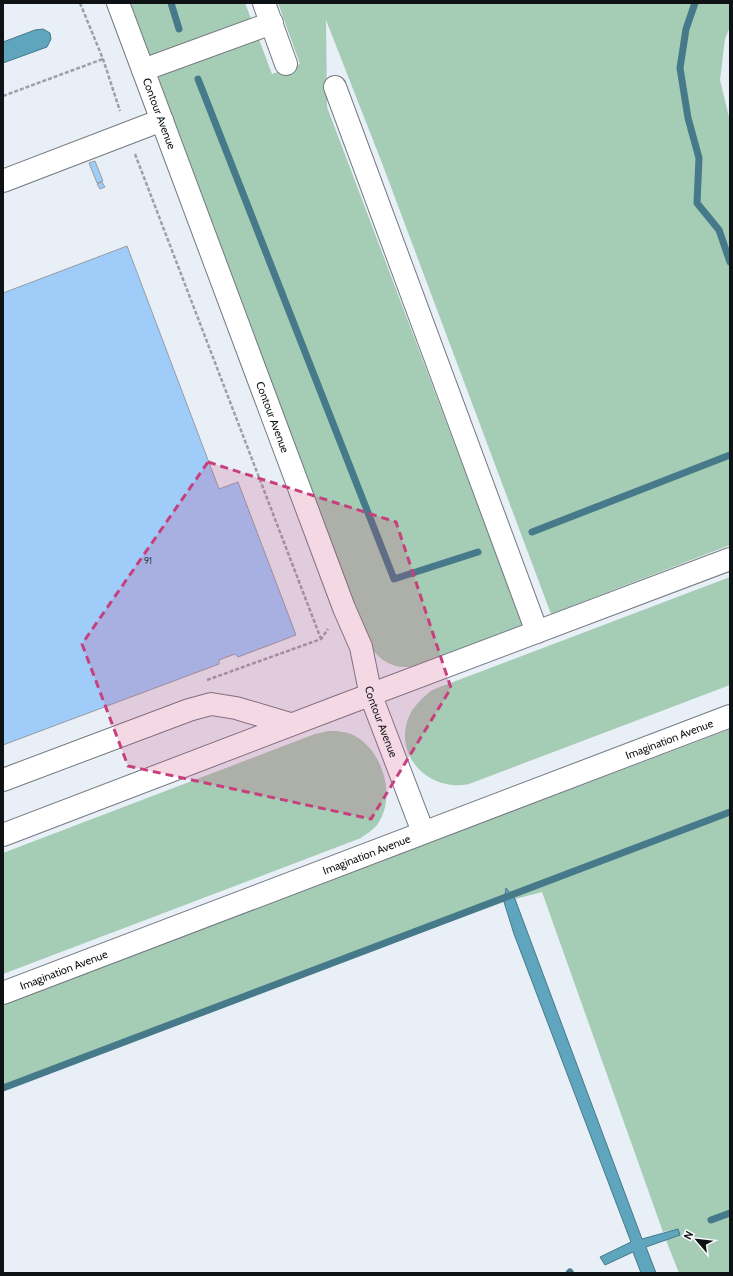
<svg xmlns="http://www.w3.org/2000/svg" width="733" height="1276" viewBox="0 0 733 1276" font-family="Cabin,sans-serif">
<rect width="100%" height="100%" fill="#e8eff6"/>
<!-- green -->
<path fill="#a5ccb4" d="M125,3h120l7,18 -94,38 -13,-5z
M278,3h452v24l-5,12 -5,41 10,41v424l-179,69 -169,-451 -56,-143 1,87 196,518 -113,42c-21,1 -30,-8 -43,-23l-211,-560 6,-13 95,-37 15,40 28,-10z
M730,577v108l-261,99c-37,8 -73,-24 -62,-62 4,-14 14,-23 25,-32z
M730,729v544h-51l-13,-33 13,-5 -1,-6 -15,3 -121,-340 -27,7 -9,-11 -2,14 -501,185v-82z
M328,731c9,0 18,0 27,5 28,15 42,62 22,89 -4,5 -11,9 -16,13l-358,136v-121l312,-119z"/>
<!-- water -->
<path fill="#5ea5bd" stroke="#46798a" d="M43,29l7,4 1,6 -4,8 -44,16v-21l32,-12z
M506,888l9,11 127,340 36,-10 2,6 -34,12 10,26h-15l-8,-21 -28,13 -5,-8 31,-15 -117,-308 -10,-32z"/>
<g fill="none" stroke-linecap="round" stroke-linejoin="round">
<!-- stream -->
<path stroke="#46798a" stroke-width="7" d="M171,3l8,26
M695,3l-9,26 -6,39 8,50 11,40 -2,45 22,27 11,32
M198,79l196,500 84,-27
M532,532l198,-77
M3,1088l727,-276
M711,1220l19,-7
M569,1273l1,-1"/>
</g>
<!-- building -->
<path fill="#a0ccfa" stroke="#969da4" d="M95,161l8,20 -6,2 -8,-20z
M102,182l3,5 -5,2 -3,-5z
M127,246l92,243 19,-7 58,153 -58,22 -3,-3 -16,6v4l-216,81v-452z"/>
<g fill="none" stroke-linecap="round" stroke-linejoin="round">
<defs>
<g id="minor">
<path id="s1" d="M118,3l226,605 17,39 10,49 52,136"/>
<path d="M264,3l22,61"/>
<path d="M143,70l129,-47"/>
<path d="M335,87l202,545"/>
<path d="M3,181l159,-61"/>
<path d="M3,780l186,-70 22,-6 25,4 54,16"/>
<path d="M3,835c242,-94 484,-184 727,-276"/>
<path id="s2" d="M3,993l727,-277"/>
</g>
</defs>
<!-- minor casing -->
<use href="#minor" stroke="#737980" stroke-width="24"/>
<!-- path -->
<path stroke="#9ca1a7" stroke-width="2.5" stroke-dasharray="4 2" stroke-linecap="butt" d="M80,3l23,56 17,52
M3,96l100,-37
M135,154l186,485
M207,680l114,-41 7,-10"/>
<!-- minor -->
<use href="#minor" stroke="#fff" stroke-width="22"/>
</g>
<!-- marked area -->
<path fill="#c7407e" fill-opacity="0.2" stroke="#c7407e" stroke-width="3" stroke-dasharray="8 5" stroke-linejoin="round" d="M208,462l188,60 55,166 -80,131 -243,-53 -46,-122z"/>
<g text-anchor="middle" stroke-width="4" stroke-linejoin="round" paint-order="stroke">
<!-- number labels -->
<g font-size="9" fill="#33404e">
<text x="148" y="564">91</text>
</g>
<!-- street labels -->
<g font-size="11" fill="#0f1214" stroke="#f9fbfe">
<text dy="4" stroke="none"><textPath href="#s1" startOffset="118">Contour Avenue</textPath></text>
<text dy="4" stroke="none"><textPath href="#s1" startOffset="442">Contour Avenue</textPath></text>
<text dy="4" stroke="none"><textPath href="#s1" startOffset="766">Contour Avenue</textPath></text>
<text dy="4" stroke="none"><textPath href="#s2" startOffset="713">Imagination Avenue</textPath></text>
<text dy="4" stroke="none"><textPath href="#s2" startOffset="389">Imagination Avenue</textPath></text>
<text dy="4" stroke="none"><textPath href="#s2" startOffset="65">Imagination Avenue</textPath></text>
</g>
</g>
<!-- border -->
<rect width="733" height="1276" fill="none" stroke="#0f1214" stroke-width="8"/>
<!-- north arrow -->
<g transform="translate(697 1240) rotate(298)" stroke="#f9fbfe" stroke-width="3" paint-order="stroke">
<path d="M0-3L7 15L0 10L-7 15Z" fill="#0f1214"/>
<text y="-6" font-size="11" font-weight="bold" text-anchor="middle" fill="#0f1214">N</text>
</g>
</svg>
